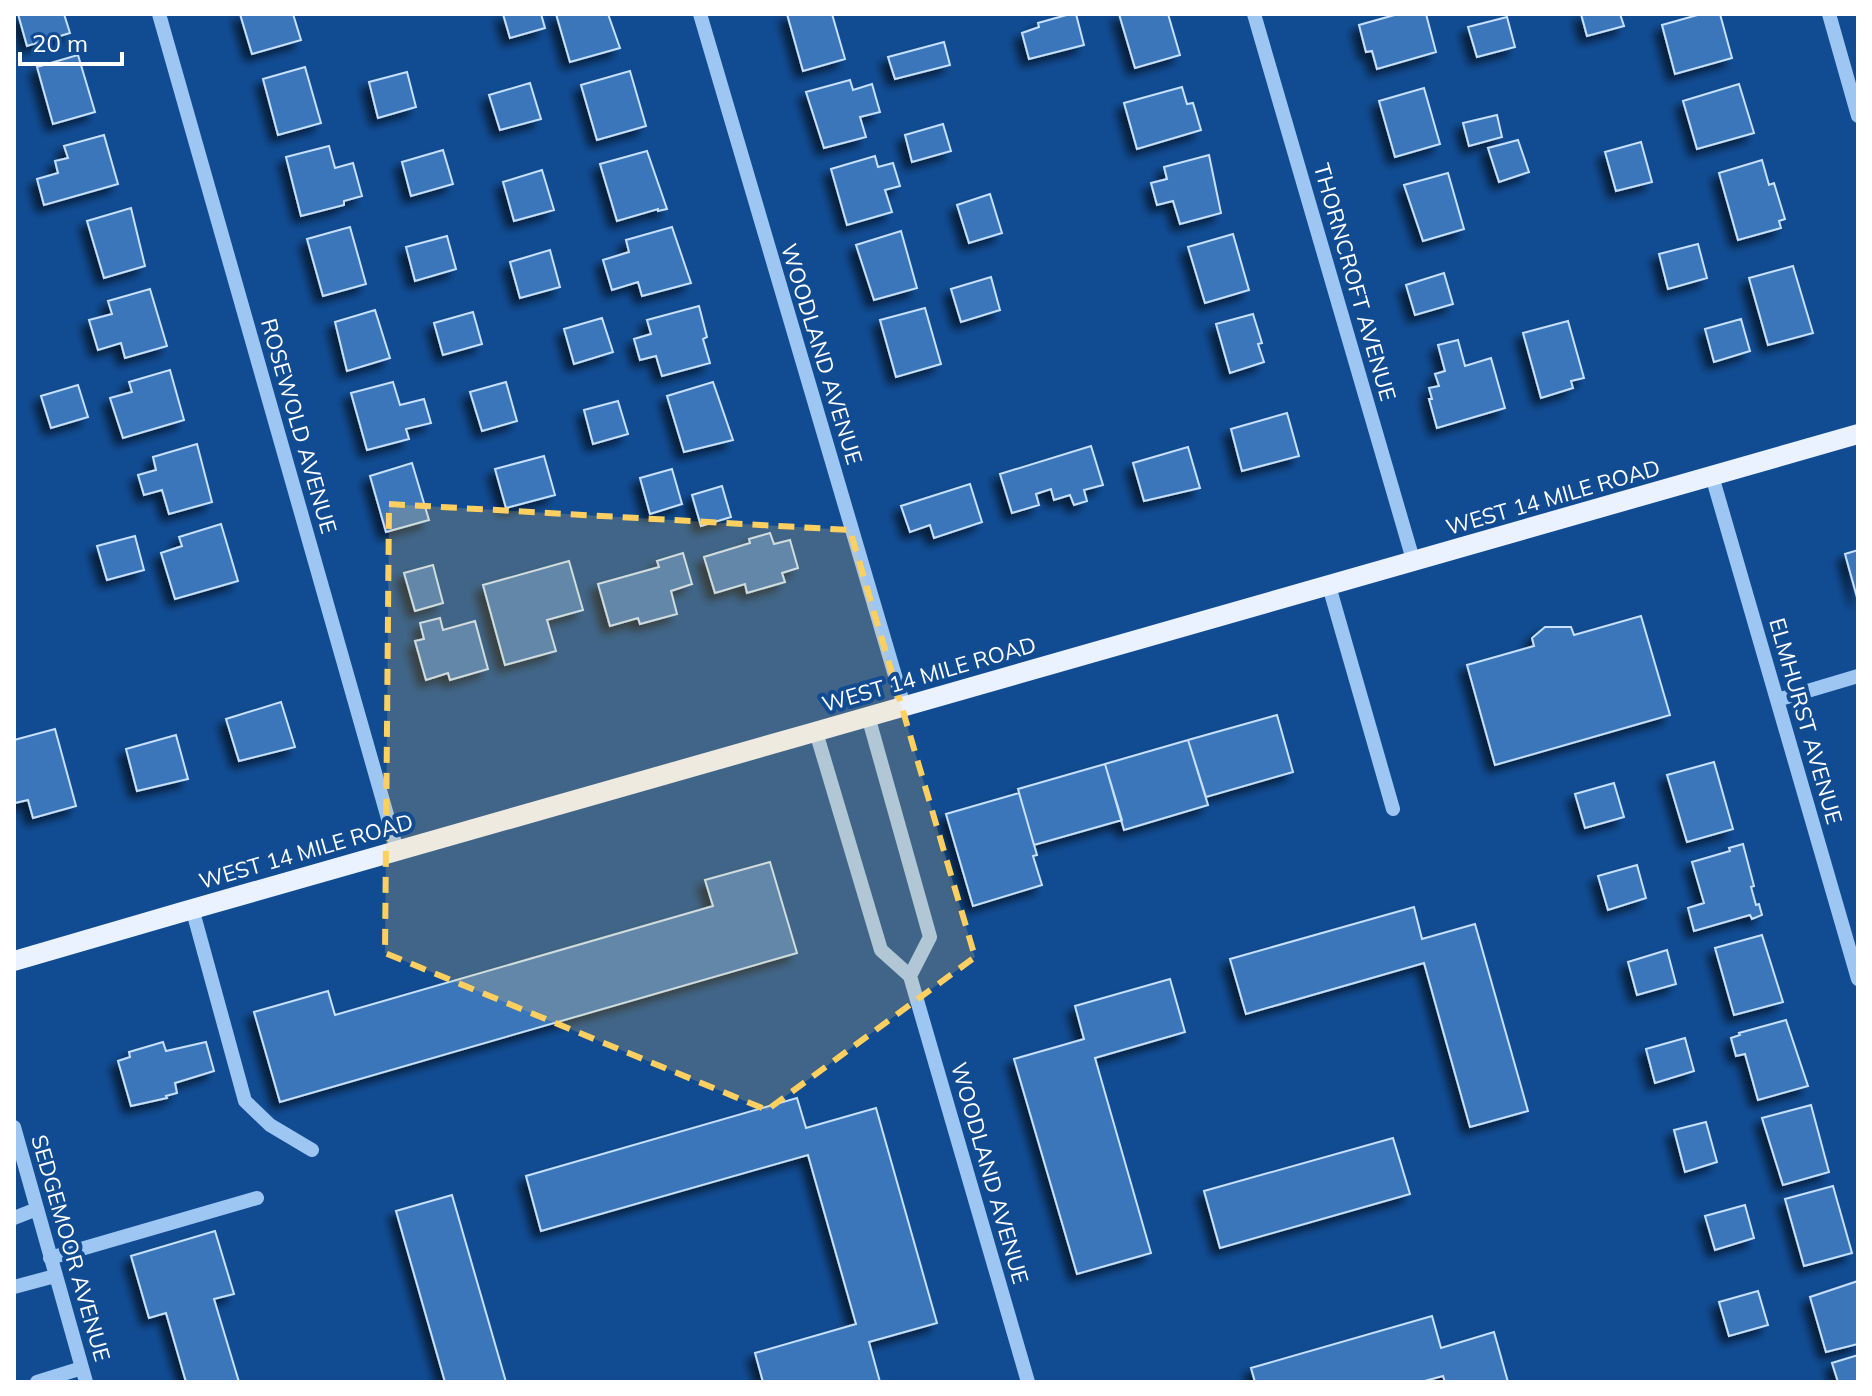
<svg xmlns="http://www.w3.org/2000/svg" width="1872" height="1396" viewBox="0 0 1872 1396" font-family="Mulish,sans-serif">
<defs>
<filter id="shadow"><feDropShadow dx="-7" dy="7" stdDeviation="4" flood-color="#0009"/></filter>
</defs>
<rect width="100%" height="100%" fill="#114c93"/>
<!-- building -->
<path fill="#3a76bb" stroke="#c6e0fd" stroke-width="2" filter="url(#shadow)" d="M18,14h46l6,19 -43,13z
M240,14h53l8,26 -49,14z
M503,14h38l4,14 -35,10z
M556,14h52l12,34 -50,14z
M787,14h45l13,45 -42,12z
M1070,14h6l8,31 -55,14 -7,-26 17,-6 -1,-4z
M1119,14h49l12,41 -45,13z
M1398,14h28l10,38 -59,17 -5,-18 -6,1 -7,-27z
M1581,14h39l4,12 -37,10z
M1701,14h19l12,44 -57,16 -13,-49z
M1507,17l8,30 -38,10 -9,-30z
M944,42l6,23 -55,14 -7,-22z
M78,55l17,57 -42,12 -16,-57z
M305,67l16,56 -43,12 -15,-56z
M630,71l16,55 -49,14 -16,-55z
M407,72l9,35 -38,11 -9,-36z
M850,80l3,10 19,-6 8,28 -20,5 6,20 -42,11 -18,-56z
M530,83l11,36 -41,11 -11,-35z
M1739,84l15,49 -57,16 -14,-48z
M1182,87l5,17 6,-1 8,27 -64,19 -13,-46z
M1424,88l16,56 -45,13 -16,-56z
M1497,115l5,22 -33,9 -6,-23z
M943,124l8,27 -39,11 -7,-27z
M104,135l14,49 -74,21 -7,-26 21,-6 -3,-12 13,-3 -4,-12z
M1518,140l11,32 -30,10 -11,-34z
M1641,142l11,40 -36,9 -11,-39z
M329,146l6,22 18,-5 9,33 -18,5v4l-43,11 -15,-59z
M443,150l10,34 -42,12 -9,-34z
M647,151l20,58 -9,2v-2l-41,12 -17,-57z
M1209,155l12,58 -41,11 -7,-23 -16,4 -6,-22 16,-4 -3,-12z
M875,156l3,11 15,-4 7,23 -15,4 7,22 -45,13 -16,-56z
M1762,160l7,25 5,-2 11,36 -6,2 2,7 -43,12 -19,-67z
M542,170l12,40 -40,11 -11,-39z
M1448,173l16,56 -41,12 -19,-56z
M990,194l12,39 -33,10 -12,-38z
M131,208l14,58 -41,12 -17,-57z
M350,227l16,57 -43,12 -16,-57z
M672,227l19,56 -49,13 -4,-14 -26,8 -9,-30 26,-8 -3,-12z
M901,231l16,57 -43,12 -18,-55z
M1233,234l16,56 -44,13 -17,-56z
M447,236l9,33 -41,12 -9,-34z
M1698,244l9,34 -39,11 -9,-35z
M550,250l10,37 -40,11 -10,-36z
M1793,266l20,67 -45,12 -19,-67z
M1444,273l9,31 -38,11 -9,-30z
M991,277l9,33 -39,12 -10,-33z
M150,289l17,57 -42,12 -4,-15 -23,7 -9,-30 23,-6 -4,-13z
M699,306l8,31 -4,2 7,24 -48,13 -6,-20 -16,4 -6,-21 17,-5 -4,-14z
M925,308l16,56 -45,13 -16,-57z
M375,310l15,48 -43,13 -12,-49z
M473,312l9,32 -39,11 -9,-32z
M1253,314l9,29 -4,1 6,18 -34,11 -14,-49z
M602,318l11,34 -39,12 -10,-35z
M1741,319l9,32 -36,11 -9,-33z
M1568,321l16,57 -13,3 2,7 -32,10 -18,-65z
M1458,340l7,26 26,-8 14,50 -68,20 -8,-29h3l-3,-11 10,-2 -4,-12 10,-3 -7,-26z
M170,370l14,50 -61,18 -13,-40 22,-6 -3,-10z
M393,382l7,23 24,-6 7,24 -25,6 3,10 -42,11 -16,-57z
M506,382l11,39 -35,10 -12,-39z
M713,382l20,58 -49,12 -17,-56z
M78,385l10,32 -37,11 -10,-32z
M618,401l10,33 -35,10 -9,-34z
M1287,413l12,43 -57,15 -11,-42z
M197,444l15,58 -43,12 -7,-24 -18,5 -6,-20 18,-5 -3,-13z
M1091,446l12,39 -19,5 3,11 -13,4 -4,-10 -16,5 -3,-11 -15,5 3,11 -27,8 -12,-39z
M1188,447l12,41 -56,13 -11,-38z
M544,456l11,39 -49,13 -11,-39z
M412,463l17,57 -43,12 -16,-56z
M672,469l10,35 -32,10 -10,-36z
M970,484l12,38 -48,16 -4,-13 -20,7 -9,-26z
M722,486l9,31 -30,9 -9,-31z
M221,524l17,57 -63,18 -14,-46 21,-7 -3,-9z
M770,533l4,11 16,-4 8,28 -16,5 3,9 -38,11 -2,-9 -30,9 -11,-36 46,-14 -1,-4z
M135,536l9,34 -37,10 -10,-34z
M1858,550v51l-13,-47z
M683,553l9,31 -21,7 6,23 -37,10 -2,-6 -28,8 -12,-42 61,-17 -2,-6z
M569,561l14,49 -36,10 9,31 -51,14 -22,-80z
M433,565l10,38 -28,8 -11,-38z
M1641,616l29,99 -175,50 -28,-100 67,-19 -2,-8 13,-11h26l3,8z
M440,618l3,12 32,-9 13,48 -38,11 -2,-7 -22,7 -11,-39 9,-2 -4,-16z
M281,702l14,45 -56,14 -13,-42z
M1277,715l16,57 -87,25 -18,-57z
M55,729l21,77 -43,12 -5,-18 -13,3 -1,-5v-58z
M176,735l12,44 -51,12 -11,-42z
M1188,740l20,65 -84,25 -19,-66z
M1714,762l19,67 -46,13 -20,-67z
M1105,764l17,56 -88,25 -16,-56z
M1614,783l10,34 -39,11 -10,-34z
M1019,793l18,62 -4,1 9,29 -69,21 -27,-92z
M1743,844l11,42 -3,1 5,18 3,-1 3,11 -10,4 -2,-4 -56,16 -6,-23 16,-5 -12,-41 38,-11 -1,-3z
M770,862l27,91 -517,149 -26,-90 74,-21 7,24 378,-109 -8,-26z
M1637,865l9,33 -38,12 -10,-34z
M1414,907l8,32 53,-15 53,187 -58,16 -46,-164 -178,51 -16,-55z
M1762,935l21,67 -49,13 -19,-67z
M1667,950l9,34 -39,11 -9,-33z
M1170,979l15,53 -90,26 56,195 -74,21 -63,-215 70,-20 -9,-33z
M1786,1020l22,66 -50,14 -13,-46 -9,2 -5,-18 9,-3 -1,-2z
M1685,1038l9,33 -39,12 -9,-34z
M163,1042l3,9 40,-9 8,29 -39,12 2,10 -11,3 1,2 -36,8 -13,-45 12,-4 -1,-5z
M797,1098l9,30 70,-20 61,215 -68,19 11,40h-117l-8,-29 101,-29 -48,-169 -267,76 -15,-55z
M1811,1105l18,67 -46,13 -21,-67z
M1706,1122l11,40 -32,10 -11,-42z
M1393,1138l17,56 -190,54 -16,-57z
M1833,1186l19,67 -48,13 -19,-67z
M452,1195l54,187h-61l-49,-171z
M1745,1205l9,33 -39,12 -10,-34z
M215,1231l19,63 -20,5 25,83h-53l-20,-69 -17,5 -18,-62z
M1858,1281v63l-32,8 -16,-55z
M1758,1291l10,34 -39,11 -10,-34z
M1432,1316l9,32 53,-16 14,50h-63l-2,-6 -22,6h-166l-4,-14z
M1858,1355v27h-20l-6,-19z"/>
<g fill="none" stroke-linecap="round" stroke-linejoin="round">
<!-- minor -->
<path stroke="#9ec6f3" stroke-width="14" d="M159,14l238,836
M700,14l204,692
M1254,14l160,549
M1829,14l29,102
M1712,476l146,503
M1329,586l64,223
M1777,700l81,-24
M868,716l62,221 -20,39
M816,732l65,218 29,26 118,406
M192,908l53,193 25,24 42,25
M14,1127l72,255
M14,1218l23,-9
M50,1258l207,-60
M14,1287l41,-11
M37,1382l45,-14"/>
<!-- major -->
<path stroke="#eaf2ff" stroke-width="20" d="M14,961c265,-78 531,-152 797,-228 349,-99 698,-198 1047,-299"/>
</g>
<!-- marked area -->
<path fill="#ffcf60" fill-opacity="0.2" stroke="#ffcf60" stroke-width="6" stroke-dasharray="16 10" stroke-linejoin="round" d="M389,504l461,26 125,427 -208,153 -382,-157z"/>
<g text-anchor="middle" stroke-width="8" stroke-linejoin="round" paint-order="stroke">
<!-- street labels -->
<g font-size="22" fill="#fff" stroke="#114c93">
<text transform="translate(1355 282) rotate(74)" y="8">THORNCROFT AVENUE</text>
<text transform="translate(822 354) rotate(73)" y="8">WOODLAND AVENUE</text>
<text transform="translate(299 426) rotate(74)" y="8">ROSEWOLD AVENUE</text>
<text transform="translate(1553 497) rotate(-16)" y="8">WEST 14 MILE ROAD</text>
<text transform="translate(929 674) rotate(-16)" y="8">WEST 14 MILE ROAD</text>
<text transform="translate(1806 721) rotate(74)" y="8">ELMHURST AVENUE</text>
<text transform="translate(306 851) rotate(-16)" y="8">WEST 14 MILE ROAD</text>
<text transform="translate(990 1173) rotate(74)" y="8">WOODLAND AVENUE</text>
<text transform="translate(71 1248) rotate(74)" y="8">SEDGEMOOR AVENUE</text>
</g>
</g>
<!-- border -->
<rect width="1872" height="1396" fill="none" stroke="#ffffff" stroke-width="32"/>
<!-- scale -->
<path d="M20 52v12h102v-12" fill="none" stroke="#ffffff" stroke-width="4"/>
<text x="32" y="52" font-size="24" fill="#ffffff" stroke="#114c93" stroke-width="6" paint-order="stroke">20 m</text>
</svg>
